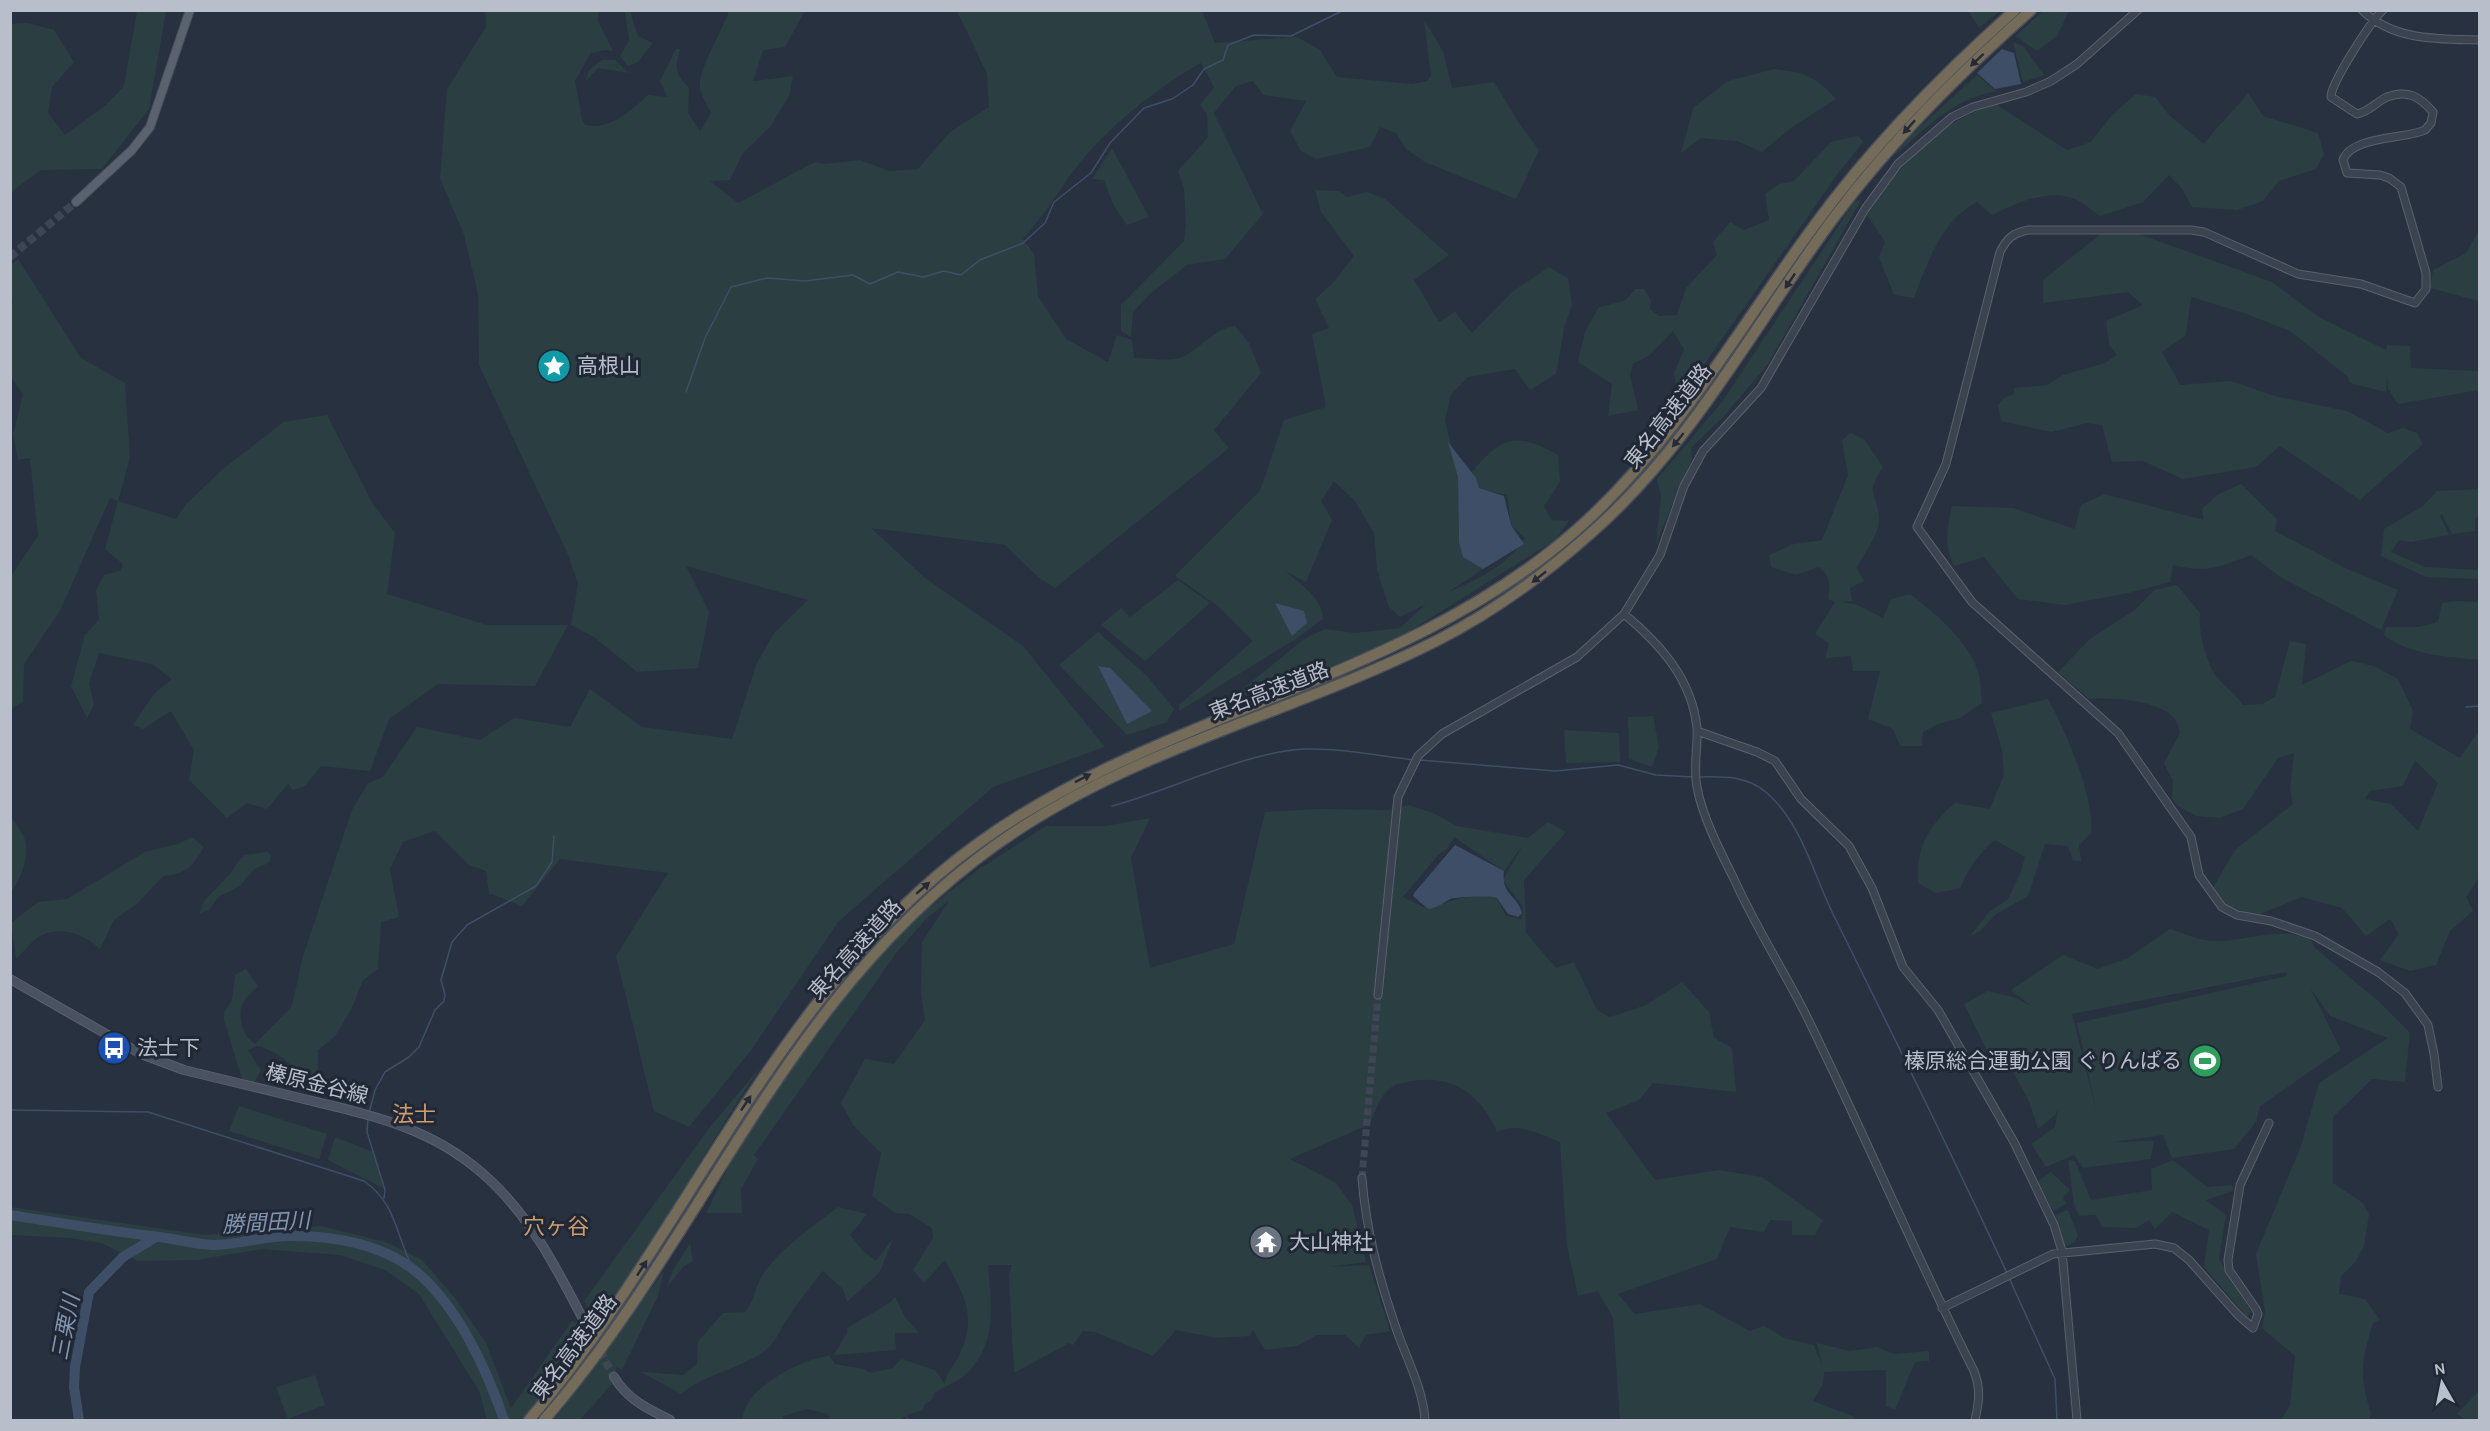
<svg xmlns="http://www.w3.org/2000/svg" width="2490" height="1431" viewBox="0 0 2490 1431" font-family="Karla,'Noto Sans JP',sans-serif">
<rect width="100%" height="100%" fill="#283140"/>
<!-- green -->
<path fill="#2b3f42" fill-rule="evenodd" d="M1968,10h32v1l-21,17z
M137,11h29l-17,98 -47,60 -61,1 -30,22v-168l16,-1 27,7 20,32 -22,25 -4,26 17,22 41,-30 18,-19z
M485,11h114l-1,10 15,30 -8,-1 -14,3 -16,28 7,38 3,6c24,6 47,-15 63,-30l19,2 -7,-16 16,-32h4c-5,17 -5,26 9,39l-1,25 12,18 11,-18c-3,-7 -11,-19 -11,-27 -1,-18 23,-57 29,-75h76l-20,36 -22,3 -10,31 40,-5 -4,20 -19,31 -27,26 -13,27 -20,1 28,22 77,-41 10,2 35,-4 29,11 29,-2 32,-37 39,-25 -2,-33 -29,-61 2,-2h242l13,32 82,-6 23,13 17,27 75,7 15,-3 4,-5 -7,-56 19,31 9,37 42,-6 25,41 20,27 -23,49 -91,-37 -19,-13 -10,-16 -16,-6 -10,20 -54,12 -15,-8 -11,-20 16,-30 -43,-6 -10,-14 -17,5 -22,27 49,101 -38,45 -38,6 -36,28 -18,19 -2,25 -10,-6v-26l63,-64 2,-18 -2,-34 -6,-18 30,-34 -1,-23 -7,-9 14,-18 -13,-24c-42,23 -94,65 -123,102 -19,25 -34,51 -55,74l11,15 4,42 28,43 42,23 9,-27 15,5 2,18c13,0 35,4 48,-1 20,-9 31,-28 53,-31l14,17 12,30 -47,57 15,18 -174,140 -17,-11 -33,-32 -134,-17 54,50 98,68 82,101 -112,40 -155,135 -86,127 -63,78 -35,-16 -38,-155 52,-83 -108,-14 -38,47 -30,-12 -3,1 -3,-24 -17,-6 -34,-34 -32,11 -13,27 9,48 -18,5 -3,47 -15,11 -12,30 -16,26 -17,14v18l-12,19c-14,-23 -22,-33 -49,-41l-9,4 13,20 -7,13 -12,-4 -18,-59v-7l8,-13 3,-25 11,-6 12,17c-4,5 -14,12 -16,19 -4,14 1,31 13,39l37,-38 11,-50 49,-146 16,-27 15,-6 34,-50 63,13 34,-22 56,9 20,-38 52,38 90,12 25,-76 17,-30 34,-33 -122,-34 23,46 -11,56 -61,4 -43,-35 -23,-12 7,-41 -9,-27 -90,-192 -1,-71 -14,-59 -24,-57 7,-89 39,-62z
M625,11h5l8,25 15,7 -15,19 -10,4 -8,-10 9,-15z
M2043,11h26l-12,25 -20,15 -22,-15z
M2013,42l10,4 21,29 -21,7z
M602,60h13l14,13 -31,-5 -13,14 4,-12z
M1774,69c31,3 41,7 62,30l-44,28 -30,25 -25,-11 -36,-3 -20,15 12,-45 35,-27z
M1977,75l19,16c-45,9 -69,36 -103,66l19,-23z
M2248,93l15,23 55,17 6,21 -8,15 -37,12 -16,20 -26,9 -45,-3 -10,-18 -13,-14 -26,27 -43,14c-7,-5 -15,-12 -23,-16 -26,-13 -61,3 -85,15l-15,-13c-35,18 -50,61 -63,96l-20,-3 -15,-38 6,-15 -18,-27c32,-47 71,-97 130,-110l70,45 24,-8 21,-27 24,-21 19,3 15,19 34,28c13,-18 30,-33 44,-51z
M1858,136l5,6 -24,30 -161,230 -4,-29 10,-24 -11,-18 -23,24 -17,9 -3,11 8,35 -30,6 4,-32 -34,-22 7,-30 13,-24 28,-8 9,-11h9l7,11 -1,9 9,7 18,-1 9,-27 31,-33 -4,-13 17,-20 14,8 25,-10 -4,-26 14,-10 15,-3 37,-39z
M1112,148l37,69 -22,8 -13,-19 -10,-26 -12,-1z
M1315,190l24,1 8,6 20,-5 18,7 64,56 -35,25 25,42 16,-10 17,21 40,-41 37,-25 19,11 4,27 -7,20 -9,49 -26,16 -15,-21 -47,8 -17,17 -6,26 13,57 1,61 4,19 20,12 -33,22c28,-11 59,-27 75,-53l-14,-13 -4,-30 -28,-6 -7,-17c29,-35 45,-41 86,-17l2,27 -16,24 7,14 18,1 -14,19 -158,99 -107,44 -57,14 71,-58 21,-10 30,4 45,-5 26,-24 -26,13 -11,-10 -12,-37 -3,-37 -19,-32 -21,-20 -13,20 11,19 -26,62 -21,-11c15,12 38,28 38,48l-29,21 -115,71v-6l74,-64 -34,-34 -44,-31 85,-85 24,-71 42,-13 -14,-73 17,-6 -14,-29 17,-15 22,-28 -33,-44z
M1861,200l-93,164 -44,52 -33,32 1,11 -36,84 5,-48 -4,-16 65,-77 133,-201z
M2479,230v71l-49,-13 3,-18 33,-17z
M2102,233l37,1 133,48 47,35 67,33 1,-5 23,1 1,22 68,3v19l-81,14 -10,-15 -1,-13 -1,16 -36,-9 -3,-7 -57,-45 -46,-18 -53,-16 -5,38 -24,17 18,33 51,-4 47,16 69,14 41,22 15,-5 14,5 6,11 -63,56 -80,-54 -24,21 -73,12 -40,-18 -31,1 -10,-37 -15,-2 -36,9 -50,-11 -3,-16 6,-7 10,-4v-6l33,-3 16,-10 42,-12 12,-8 -8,-10 -3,-24 37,-16 -15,-13 -85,11v-23z
M18,259l63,99 44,25 5,74 -12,44 58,18 10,-15 38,-36 60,-46 43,-7 46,89 22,29 -8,61 100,31h81l-33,61 -97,-2 -49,35 -19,52 -49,-5 -16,20 -12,4 -5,-6 -21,25 -20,-6 -20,15 -38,-38 5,-30 -23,-39 -28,18 -10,-4 21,-31 18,-15 -20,-15 -53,-11 -10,30 5,22 -7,13 -16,-32 14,-51 14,-15 -3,-30 8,-15 16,-4 3,-7 -18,-15 13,-48 -8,-3 -50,113 -36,53 -1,38 -12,7v-133l27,-40 -8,-78 -12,2 -5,-26 10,-40 -12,-17 -1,-72 3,-3 -2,-3v-34z
M1850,433l14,6 19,28c-18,27 -7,22 -4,49 2,17 -15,37 -22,52l7,13 -14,7 2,13 -12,1 15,2 28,14 8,-19 19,-5c25,19 61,49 69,81 2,9 2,19 3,28l-22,15 -22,6 -15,8 -1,14h-22l-7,-17 -25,-10 12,-48h-27l-2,-15 -26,2 4,-15 -14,-9 20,-32 -7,-3c2,-14 3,-23 -9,-32l-23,8 -25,-8 -2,-12 25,-11 28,-4 26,-65 -6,-34z
M2241,484l36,35 -2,12 72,38 51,21 -17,40 -99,-52 -31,-23c-31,12 -45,18 -78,10l-3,17 -42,11 -63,12 -47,-6 -34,-42 -30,9c-10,-20 -7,-39 -2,-60l61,2 62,21 6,-24 23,-11 100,26 -2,-11 15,-14z
M2479,489v25l-4,6v11l-23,3 -10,-20 -2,2 9,19 -38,7 -12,-2 -8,12 34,15 54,3v9l-53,-2 -45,-21 3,-27 39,-23 14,-15z
M1178,580l32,23 -65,58 -44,-36 20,-17 9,9z
M2177,585l23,28c-2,17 5,45 14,60 5,9 21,20 29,32l19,-1 13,-7 15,-56 16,3 -4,41 49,-24 23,5 24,13 15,32 -3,18 50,29 19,-27v146l-13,20 7,14 -23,20 -14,34 -26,6 -30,-11 19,-26 -9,-15 -24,17 -24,-28 -40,-11 -47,19 -27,-9 -15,-19 22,-38 58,-46 -3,-16 4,-35 -16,5 -35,51 -23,9 -24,-2 -18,-10 -6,-8 1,-17 -9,-18 16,-30c-1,-4 -3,-10 -5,-14 -15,-19 -64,-22 -86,-20l-31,-27 32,-33 46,-30 18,-19zM2415,760l23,23 -20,48 -27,-27 -26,-5 5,-8 33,-5z
M2456,601l23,1v58c-33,-4 -68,-4 -95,-25l2,-8h32l20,-5 4,-19z
M1098,632l50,45 26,32 -7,13 -40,13 -68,-70z
M2048,699c18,33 47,98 43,135l-12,11 2,16 -8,-1 -5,-14 -23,-2 -17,52 -32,18 -16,17 -10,5 19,-24 19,-13 12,-25 5,-17 -30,-17c-14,11 -29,31 -34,48l-25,5 -18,-10c-3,-34 11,-58 37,-80l35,6 14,-34 -2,-25 -11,-37z
M1653,716l6,31 -7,20 -23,-8 -1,-42z
M1564,730l55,3 1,29 -54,1z
M1408,805l25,8 24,13 71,12 20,-16 18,10 -42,48 2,53 30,35 18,-6 23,48 13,7 36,-12 36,-23 27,30 5,26 18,10 4,44 -83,-9 -14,17 -33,13 49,67 64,-10 43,7 61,43 -8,15h-23v-14l-22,-1 -6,12 -34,-5 -13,32 -99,35 17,20 65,-10 50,27 14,-5 23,13 27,6 8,21 -5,-23 33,8 27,-4 17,7 35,-3v10l-14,1 -20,48 -9,-4v-36l-62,2 -1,12 -10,17 42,16 -3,3h-232l-7,-102 -15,-27 -20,5 -11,-50 -7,-104c-19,-7 -43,-21 -63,-10 -15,-36 -43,-58 -84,-51 -5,1 -13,2 -18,4 -14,7 -20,26 -25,39l-80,35 46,24 16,22 14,57 -38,5 41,-2 21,66 -24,4 -7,13 -14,-13h-28l-20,11 -32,4 -12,-20 -4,6 -32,2 -41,-8 -23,26 -58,-24 -12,-1 -10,14 -4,-2 -55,30 -5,-98 3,-10h-24c3,39 10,79 -22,109 -8,8 -22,12 -32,19l-1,6 -9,6 -1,5 -16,5 3,5h-4v-4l-7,4h-69l-2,-6 -21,-5 -24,7v4h-40c-2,-30 61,-63 87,-64l5,8 29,5 6,4 23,-5 8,-9 34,11 10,14c0,-11 9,-18 14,-28 19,-41 5,-60 -14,-96l-21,23 -11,-13 20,-32 -1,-10 -23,-14 -14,-1 -23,-17 9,-43 -28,-28 -12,-22 24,-44 29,5 31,-44 -4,-26 1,-52 27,-41 -22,17 -30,34 -143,203 4,4 -17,30 1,24h-36l23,-47 40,-68 67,-96 69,-76 74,-57 67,-43h59l45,-8 -19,40 19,110 84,-24 31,-132 54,-3 69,1zM1454,837l50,34 19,-26 -20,35 20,27 -1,12 -16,-3 -9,-18c-21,-7 -49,3 -69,11l-25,-12 36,-43 8,-5z
M11,817c4,6 10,13 13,20 7,17 -3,42 -13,55z
M192,837l12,10c-12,20 -18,27 -41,29l-25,27 -24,17 -14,29c-16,-15 -37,-23 -58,-14 -9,4 -18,17 -26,24l-5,-36 27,-21 29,-3 78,-47 33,-8z
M267,852l4,3 -2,8 -15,6 -14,17 -22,11 -8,12 -11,5 5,-13 26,-27 10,-15 5,-4z
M2170,929c13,4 28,11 42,12 33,2 65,-16 98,-2l5,9 62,52 33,33 -5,49 -33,-3 -39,38v66l30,20 6,11 -5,32 -8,15 -15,15 -2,18 26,5 15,21 -7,3c-12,40 -14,50 -2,91l-3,6h-87l9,-15 5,-49 -33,-28 3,-16 -9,-58 45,-108 18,-63 69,-45 -58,-22 -20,-28 31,62 -81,56 -4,16 -22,27 -62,9 -9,-23 -49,7 40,-1 -3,18 -68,9 -9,-13 -28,12 -15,-23 24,-17 3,-18 -3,6 -17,14 -9,-28 -16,-29 -17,-3 -32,-65 24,-13 28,7 15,8 -20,-16 52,-35 35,14 30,-11zM2286,972l1,4 -210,47 20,90 -25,-99z
M762,1065c-48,70 -89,145 -135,216 -32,49 -67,95 -104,139h-36l-8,-29 -60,-97 -34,-24 -45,-15 -78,-6 -65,11 -59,1 -36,-18 -32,-5 -59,-3 -1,-28 195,28 116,-9 65,16 36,18 33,38 31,45 25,65 61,-87 8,3 10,-11 -6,-12 126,-174z
M239,1106l88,28 -8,25 -90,-28z
M335,1137l38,15 10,36 -55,-28z
M2068,1160l7,1 16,39 61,-10 -1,-21 22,-9 34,27 26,-2v6l-27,9 20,15 -7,44 32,53 -4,5 -43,-50 5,-37 -37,-18 -17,17 -6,-9 -13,8 -34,-1 -6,-12 -17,1 -5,-12z
M2051,1172l19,18 -7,7 3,7 -13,7 -15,-30z
M838,1207l29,7 -17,21 13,16 13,10 17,-23 -13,34 -33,30 -4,-13 -20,-18c-12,15 -25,31 -36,48 -8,12 -11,24 -24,33 -26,18 -58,22 -82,42l-40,-22 42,3 14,-11 1,-22 25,-29 22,-1c10,-11 10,-26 18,-38 19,-27 49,-47 75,-67z
M2068,1210l10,25 -3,7 -11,5 -9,-32z
M690,1243l3,18 -10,6 -16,20 6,-17z
M664,1271l-6,25 -36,74 -5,-3 -8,10 3,7 -32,36h-26z
M895,1297l10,20 14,16h-24l1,17 -62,5 13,-22v-5l44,-26z
M315,1375l10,30 -37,14 -12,-32z
M2477,1393l2,1v26h-12l-10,-6z"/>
<!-- water -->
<path fill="#3f4e67" d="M2002,49l12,4 7,31 -26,5 -18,-16z
M1448,442l28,36 3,10 25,8 7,29 13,19 -41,25 -20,-12 -4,-15 -1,-65z
M1275,603l29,8 3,12 -15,13z
M1098,666l12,2 42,43 -25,13z
M1455,845l49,26c-3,25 13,23 18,42l-4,4 -10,-3 -11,-16c-6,-3 -42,-1 -47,1 -7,4 -13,9 -22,10l-15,-13 2,-4z"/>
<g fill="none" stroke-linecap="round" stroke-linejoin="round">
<!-- stream -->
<path stroke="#3f4e67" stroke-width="1.5" d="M686,392l19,-54 26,-51 36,-9 38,3 48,-6 17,9 28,-12 25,5 21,-6 17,4 19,-15 43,-17 22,-20 9,-21 37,-29 19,-30 34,-35 28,-9 21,-14 11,-16 19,-9 5,-15 26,-10 37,1 53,-26
M2466,707l14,-1
M1419,760l136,11 63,-6 38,10 38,2
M1699,777c24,-1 49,-1 68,16 37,33 47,85 69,127 58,117 116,234 171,353
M1112,806c60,-16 132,-54 193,-57 36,-1 74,7 109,11
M10,1110l138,2 216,69c34,24 31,55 50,89
M369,1113l6,-23 10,-18 24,-15 10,-10 16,-37 9,-9 1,-6 -4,-15 11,-38 15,-17 69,-39 16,-24 2,-26
M368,1118l-1,14 18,58 -1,8
M2010,1280l45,99 2,41"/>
<!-- river -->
<path stroke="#3f4e67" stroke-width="10" d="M10,1215c50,8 99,16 149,22 17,2 36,7 54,8 26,0 51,-9 76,-9 42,-1 92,8 125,34 43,34 73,100 90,150
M79,1420l-5,-33 1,-20 14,-75 34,-35 33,-20"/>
<!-- tertiary-tunnel -->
<path stroke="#3e4655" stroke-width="7" stroke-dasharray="7 3.5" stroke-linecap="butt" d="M1362,1178l16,-183"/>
<!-- secondary-tunnel -->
<path stroke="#3e4655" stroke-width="8" stroke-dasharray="8 4" stroke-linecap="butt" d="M583,1319l31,58"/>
<!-- primary-tunnel -->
<path stroke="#3e4655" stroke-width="8" stroke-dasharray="8 4" stroke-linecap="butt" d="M10,257l66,-55"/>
<defs>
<path id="tertiary" d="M2362,10c31,31 77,29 118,30
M2383,10c-12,11 -52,73 -52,87l26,17c12,-2 19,-12 30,-17 21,-8 33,0 46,15l-2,11 -6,7c-19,9 -74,6 -82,30l4,13 33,2 9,3 12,9 25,86v16l-11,14 -54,-19 -63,-10 -94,-42 -13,-2h-163c-15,3 -21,8 -28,22l-54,212 -29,63 55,75 146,131 73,104 8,38 23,32 15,8 34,6 44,15 63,36 27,21 23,32 6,29 4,33
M1624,614c36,30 68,65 73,114 1,20 -4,39 0,59 5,29 24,66 37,92 21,47 49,90 72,136 58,118 109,239 168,356 7,18 5,31 1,49
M1697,731l60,21 18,9 26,38 48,47 23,42 31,79 35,43 76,132 40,83 8,26 15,169
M1378,995l20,-198 20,-41 24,-22 135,-77 47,-43 36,-59 24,-69 19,-35 58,-63 104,-179 33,-45 54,-47 21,-10 53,-15 25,-11 26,-17 61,-54
M1362,1178c4,53 17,100 34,150 10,30 27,60 29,92
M1942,1308l111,-54 102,-10 19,4 15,12 49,55 15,13 5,-14 -2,-5 -27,-39 -1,-10 12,-75 29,-62"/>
<path id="secondary" d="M10,979l131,75 43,16c41,10 83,20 124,30 71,17 130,30 184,82 40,38 66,89 91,137
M614,1377c14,23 33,31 56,43"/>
<path id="primary" d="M76,202l56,-52 18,-23 40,-117"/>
<path id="motorway" d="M529,1420c159,-185 247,-432 451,-578 187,-134 429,-160 602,-317 95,-86 157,-197 232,-299 58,-80 127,-150 201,-216
M544,1420c164,-189 240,-425 453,-576 133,-95 294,-130 439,-203 57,-29 108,-66 155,-108 102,-89 164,-210 244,-317 57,-76 124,-142 196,-206"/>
</defs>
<!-- tertiary casing -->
<use href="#tertiary" stroke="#59616d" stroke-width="9"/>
<!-- secondary casing -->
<use href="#secondary" stroke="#59616d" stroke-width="10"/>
<!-- primary casing -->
<use href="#primary" stroke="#454c59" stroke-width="10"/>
<!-- motorway casing -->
<use href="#motorway" stroke="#464e5a" stroke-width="13"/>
<!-- tertiary -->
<use href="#tertiary" stroke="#3c4350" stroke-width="7"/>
<!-- secondary -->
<use href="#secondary" stroke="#4a5262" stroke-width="8"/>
<!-- primary -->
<use href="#primary" stroke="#5a626f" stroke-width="8"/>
<!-- motorway -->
<use href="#motorway" stroke="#756b59" stroke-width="10"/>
</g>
<!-- one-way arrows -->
<defs><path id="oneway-solid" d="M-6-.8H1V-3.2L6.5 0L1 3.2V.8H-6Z" transform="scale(1.5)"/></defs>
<g fill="#242b37">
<use href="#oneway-solid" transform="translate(1977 60) rotate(137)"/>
<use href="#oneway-solid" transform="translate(1909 127) rotate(132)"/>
<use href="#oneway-solid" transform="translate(1790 281) rotate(124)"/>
<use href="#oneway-solid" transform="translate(1678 440) rotate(129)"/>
<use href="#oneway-solid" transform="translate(1539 577) rotate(142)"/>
<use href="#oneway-solid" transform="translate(1083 778) rotate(-27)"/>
<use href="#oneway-solid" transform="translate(923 888) rotate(-41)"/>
<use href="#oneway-solid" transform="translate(746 1103) rotate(-56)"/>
<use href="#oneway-solid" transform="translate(642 1268) rotate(-57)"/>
</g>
<!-- icons -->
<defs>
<symbol id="sight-disc" viewBox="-11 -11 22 22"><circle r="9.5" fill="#0f9aa8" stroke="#202835"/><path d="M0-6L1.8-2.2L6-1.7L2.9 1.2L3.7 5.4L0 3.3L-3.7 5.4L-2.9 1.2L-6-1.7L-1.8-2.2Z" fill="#fff"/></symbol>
<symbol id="bus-disc" viewBox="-11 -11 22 22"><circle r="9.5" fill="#1a4fb4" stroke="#202835"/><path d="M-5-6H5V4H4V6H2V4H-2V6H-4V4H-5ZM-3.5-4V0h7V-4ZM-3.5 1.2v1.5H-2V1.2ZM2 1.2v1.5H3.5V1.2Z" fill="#fff"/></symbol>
<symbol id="stadium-disc" viewBox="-11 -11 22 22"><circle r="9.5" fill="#2e9e5b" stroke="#202835"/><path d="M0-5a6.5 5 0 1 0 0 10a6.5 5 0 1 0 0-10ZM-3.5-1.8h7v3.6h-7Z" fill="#fff"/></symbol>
<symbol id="temple-disc" viewBox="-11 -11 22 22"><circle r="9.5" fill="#6b7280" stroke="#202835"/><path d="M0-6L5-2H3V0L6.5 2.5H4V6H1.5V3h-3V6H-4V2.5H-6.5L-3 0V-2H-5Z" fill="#fff"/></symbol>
</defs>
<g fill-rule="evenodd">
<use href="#sight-disc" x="535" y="347" width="38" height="38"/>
<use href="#bus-disc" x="95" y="1029" width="38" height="38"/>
<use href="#stadium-disc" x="2186" y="1042" width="38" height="38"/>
<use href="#temple-disc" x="1247" y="1223" width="38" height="38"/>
</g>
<g text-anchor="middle" stroke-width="6" stroke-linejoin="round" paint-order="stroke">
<!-- poi labels -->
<g font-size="21" fill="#b8beca" stroke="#202835" text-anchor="start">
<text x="577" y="373">高根山</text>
<text x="137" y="1055">法士下</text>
<text x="2182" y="1068" text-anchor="end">榛原総合運動公園 ぐりんぱる</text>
<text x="1289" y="1249">大山神社</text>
</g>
<!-- street labels -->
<g font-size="21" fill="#b8beca" stroke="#202835">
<text transform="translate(1668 416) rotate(-52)" y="7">東名高速道路</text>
<text transform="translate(1269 691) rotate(-21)" y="7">東名高速道路</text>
<text transform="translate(855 949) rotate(-48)" y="7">東名高速道路</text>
<text transform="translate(317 1084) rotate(14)" y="7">榛原金谷線</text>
<text transform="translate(574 1347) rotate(-53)" y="7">東名高速道路</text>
</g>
<!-- neighbourhood labels -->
<g font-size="22" fill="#cf9c6e" stroke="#202835">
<text x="414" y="1122">法士</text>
<text x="556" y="1234">穴ヶ谷</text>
</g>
<!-- water labels -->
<g font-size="22" font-style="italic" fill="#8294af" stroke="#202835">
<text transform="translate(266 1222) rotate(-3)" y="8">勝間田川</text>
<text transform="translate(65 1327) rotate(-79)" y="8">三栗川</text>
</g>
</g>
<!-- border -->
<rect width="2490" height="1431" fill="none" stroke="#b8beca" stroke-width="24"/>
<!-- north arrow -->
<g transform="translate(2442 1383) rotate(351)" stroke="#202835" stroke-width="4.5" paint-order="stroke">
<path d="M0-4.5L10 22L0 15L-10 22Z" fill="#b8beca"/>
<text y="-9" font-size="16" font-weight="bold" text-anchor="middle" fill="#b8beca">N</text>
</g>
</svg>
